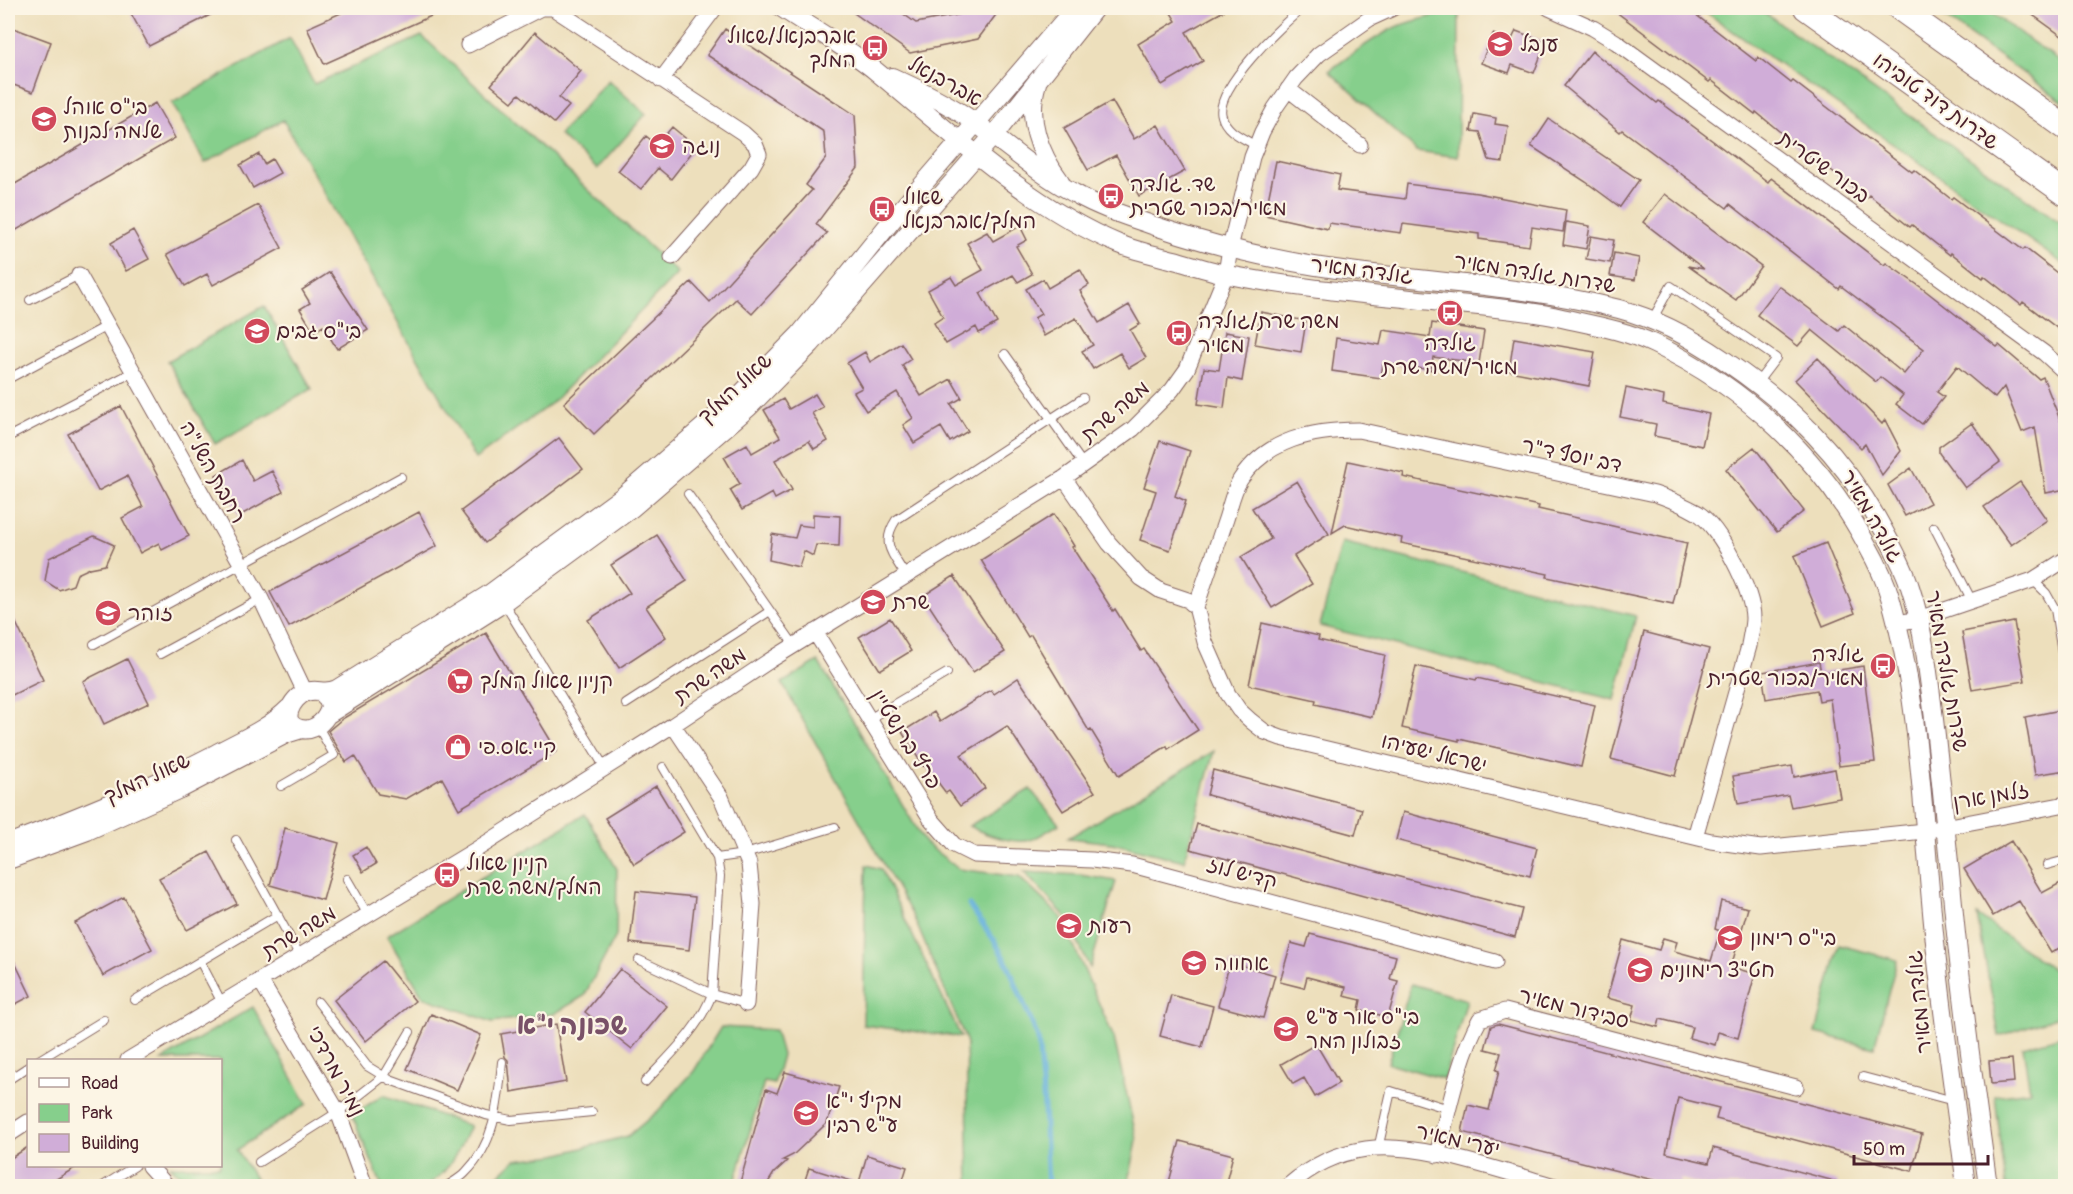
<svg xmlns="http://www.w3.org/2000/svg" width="2073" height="1194" viewBox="0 0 2073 1194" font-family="Pangolin,'Playpen Sans Hebrew',sans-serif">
<rect width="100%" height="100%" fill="#fcf5e5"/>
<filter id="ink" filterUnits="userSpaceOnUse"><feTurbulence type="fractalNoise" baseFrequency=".0167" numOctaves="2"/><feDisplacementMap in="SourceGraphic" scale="12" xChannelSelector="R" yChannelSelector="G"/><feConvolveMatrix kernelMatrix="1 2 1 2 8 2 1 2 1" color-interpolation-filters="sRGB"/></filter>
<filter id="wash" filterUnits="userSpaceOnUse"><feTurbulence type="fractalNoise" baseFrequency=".008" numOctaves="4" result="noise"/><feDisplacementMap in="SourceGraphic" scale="24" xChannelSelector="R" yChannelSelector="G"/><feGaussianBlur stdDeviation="1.35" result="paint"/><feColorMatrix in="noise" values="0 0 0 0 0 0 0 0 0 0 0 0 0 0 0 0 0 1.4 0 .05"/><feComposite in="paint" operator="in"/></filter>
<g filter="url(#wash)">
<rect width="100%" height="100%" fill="#eddfbc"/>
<!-- green -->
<path fill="#86cf8c" stroke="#68775c" stroke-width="1.5" d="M1700,8h58l307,218v39z
M1932,8h52l81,57v38z
M1459,10l-1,147 -41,-6 -88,-80c21,-15 43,-33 67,-44 20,-8 42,-12 63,-17z
M422,36l256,237 -126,130 -77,56 -192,-339 -78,43 -33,-60 118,-65 24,46z
M608,80l38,34 -49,55 -38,-34z
M264,306l48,83 -97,55 -48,-83z
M1342,542l294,74 -21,84 -295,-74z
M818,661l107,182 34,26 60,8 42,40 53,121 23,102 -9,46h-159l-3,-146 -52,-122 -132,-235z
M1214,751l-30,110 -72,-18 -44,-5z
M1030,789l29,35c-8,5 -17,11 -26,15 -17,7 -49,-5 -64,-13z
M585,814l32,55 -1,67 -32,60 -30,18 -62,8 -69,-25 -36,-61z
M866,865l15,4 80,168 -98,-12z
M1024,872l56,3 36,6 -26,87 -25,-52z
M1977,915l88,63v36l-66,22z
M1839,945l58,15 -23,88 -58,-15z
M1411,984l56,16 -23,79 -56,-16z
M253,1007l54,97 -70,46 21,33 -8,3h-58l-22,-20h50v-106h-58z
M721,1027l54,3 7,25 -8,29 -10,-2 -30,104h-37l-23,-3 -2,3h-185l28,-26 41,-5 72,-19 30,-25 36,-40z
M2065,1035v150l-59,1 -11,-90 35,-5 -7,-44z
M383,1095l87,31c-10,21 -22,50 -45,60 -8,3 -32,1 -43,0l-30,-71z"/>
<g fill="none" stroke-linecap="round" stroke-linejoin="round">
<!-- stream -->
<path stroke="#62b0dc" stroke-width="5" d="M969,905l25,35 14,25 30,73 6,69 4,79"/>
</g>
<g id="blocks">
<!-- building -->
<path fill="#d0add8" d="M128,8h96l-75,38z
M352,8h97l-125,56 -17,-36z
M847,8h48l21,15 46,-9 4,-6h35l-23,31 -68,14z
M1168,8h61l-43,24 17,29 -41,24 -24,-41 38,-23z
M1611,8h76l69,53 2,-4 33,26 2,-2 119,91 2,-2 37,29 2,-2 70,53 2,-2 41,32v55l-43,-33 -2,3 -37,-29 -1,2 -32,-25 -1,2 -38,-30 -2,2 -41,-32 -2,3 -40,-31 -2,2 -69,-57 -1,2 -44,-34 -2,2z
M2023,8h43v31z
M8,26l43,16 -18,50 -25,-9z
M725,29l130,86 3,53 -42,56 11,9 -75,81 -16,-15 -142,135 -30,-31 127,-121 19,20 102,-112 -6,-5 20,-27 -2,-26 -117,-77z
M1516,31l30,11 -12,31 -22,-8 -3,8 -28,-10 12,-29 18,7z
M535,32l46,39 -22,27 10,8 -15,17 -35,-29 -7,8 -21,-17z
M1592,51l65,52 2,-2 109,81 3,-4 113,87 2,-2 36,25 75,59 2,-2 40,34 4,-2 23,58v54l-20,4 -11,-66 -13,5 -18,-45 -9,11 -38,-32 -20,26 7,5 -22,27 -26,-20 7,-9 -23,-18 -4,5 -64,-52 -14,16 -41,-31 22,-29 60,45 5,-6 60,49 20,-25 -83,-63 -2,3 -109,-85 -3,4 -105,-78 -2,2 -56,-46z
M1112,101l22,38 24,-14 27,46 -46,25 -23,-41 -28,15 -24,-42z
M155,103l20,35 -167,97v-47z
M1474,114l22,4 -1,6 13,2 -5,36 -14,-2 -9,-28 -9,-1z
M1549,119l90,61 -19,27 -34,-25 -55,-36z
M672,127l24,20 -25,32 -13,-11 -17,21 -23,-18 28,-35 11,9z
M259,154l5,10 8,-5 8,14 -27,15 -13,-23z
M1276,161l64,14 -3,15 68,9 2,-15 70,9 89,17 -3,22 -31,-5 -3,19 -50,-7v-5l-76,-10 -2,9 -72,-10 -1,6 -63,-14z
M1665,194l96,72 -25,34 -48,-34 16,3 -61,-47z
M258,205l24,43 -69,37 -6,-11 -22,12 -18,-32z
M1566,222l24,4 -4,23 -23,-4z
M1020,226l7,14 -11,6 16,28 -14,8 -5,-7 -33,18 17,30 -18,10 -3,-6 -30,17 -12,-21 9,-6 -15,-27 23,-13 5,8 27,-15 -16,-27 20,-11 6,9z
M133,230l16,29 -23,12 -15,-28z
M1591,236l23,4 -4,23 -24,-4z
M1614,253l25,5 -4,22 -25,-4z
M1080,269l9,16 -9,6 19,32 30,-18 11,19 -10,6 16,28 -17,10 -9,-15 -27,16 -11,-18 11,-6 -17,-27 -32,18 -10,-18 7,-4 -15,-25 17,-10 5,9z
M330,272l38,58 -31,19 -14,-23 -9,6 -14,-23 10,-6 -8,-13z
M1261,312l45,9 -5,31 -46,-8z
M1432,323l52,8 -5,32 -46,-6 -2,13 -48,-7 -2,15 -49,-7 4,-33 44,7 3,-15 47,7z
M1225,332l24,4 -7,45 -14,-3 -4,30 -26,-4 6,-36 15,2z
M1514,338l81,14 -6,34 -80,-15z
M901,343l10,16 -9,6 19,31 30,-17 11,19 -11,6 17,27 -18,11 -9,-15 -27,16 -11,-18 10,-7 -16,-26 -31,19 -12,-19 8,-4 -15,-25 18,-11 5,10z
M1818,358l64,66 3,-4 16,31 -19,24 -17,-31 -4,4 -66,-68z
M1626,388l38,8 -1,8 46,10 -7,32 -48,-10 2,-12 -36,-7z
M815,394l8,13 -11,6 16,28 -14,8 -5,-8 -34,19 17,30 -17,9 -3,-6 -30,17 -12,-20 10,-6 -16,-27 23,-13 5,9 28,-16 -16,-27 19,-11 6,10z
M121,406l68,130 -27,14 -3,-7 -19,10 -18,-35 21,-11 -16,-31 -29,15 -30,-57z
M1972,423l28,39 -35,26 -26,-35v-6z
M559,438l24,31 -98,74 -24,-32z
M1160,441l30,10 -15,45 11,5 -16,49 -30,-10 16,-49 -12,-4z
M1754,447l50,64 -27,21 -51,-63z
M242,460l11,21 19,-10 11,21 -44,24 -23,-41z
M1348,461l56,12 -1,4 136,29 -1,3 149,34 -14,61 -126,-27 1,-3 -147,-31 1,-5 -57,-13 -13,8z
M1911,468l19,35 -25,13 -17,-31z
M1297,481l32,53 -35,22 18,28 -40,24 -31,-51 30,-18 -19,-31z
M2020,482l27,38 -36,25 -27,-38z
M419,512l18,34 -148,81 -19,-35z
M813,514l27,2 -1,30 -23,-1 -3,11 -9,-5 -5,16 -30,-7 3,-26 23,4 4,-13 14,2z
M1054,514l20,32 -2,1 41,64 2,-2 26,42 3,-2 54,81 -30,19 -1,-3 -48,30 -28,-46 -2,1 -58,-96 -3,2 -47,-77z
M657,535l30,46 -41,26 20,30 -47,31 -31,-48 42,-27 -19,-28z
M94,536l20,9 -9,20 -15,3 -13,6 -4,11 -14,5 -14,-9 4,-23z
M1826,543l29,70 -32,13 -29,-70z
M954,576l51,76 -32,20 -50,-76z
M8,606l35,74 -35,17z
M890,618l21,33 -31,19 -21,-33z
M2014,622l11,59 -53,9 -10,-58z
M1262,623l57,13 -1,4 67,15 -13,62 -57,-13 1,-4 -67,-15z
M1644,632l65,17 -34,127 -64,-17z
M486,633l71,118 -98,58 -17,-31 -36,21 -28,-5 -23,-38 -9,6 -18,-31 14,-12z
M127,659l22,44 -45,21 -21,-43z
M1819,662l2,11 42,-7 12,96 -36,4 -9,-67 -11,2 -2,-11 -51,9 -4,-27z
M1416,666l60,14 1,-2 118,27 -14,62 -122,-28v2l-57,-13z
M1018,678l77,114 -32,19 -56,-85 -46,29 24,33 -25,18 -11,-15 -3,2 -21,-28 -2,1 -21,-34 32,-20 6,10 51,-32 3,4z
M2066,709v61l-31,5 -10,-58z
M1792,766l2,11 41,-8 5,29 -49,9 -3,-12 -50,9 -5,-28z
M1213,770l149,39 -7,26 -148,-40z
M656,786l28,46 -50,32 -29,-46z
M1403,812l134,36 -7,28 -134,-36z
M1197,824l325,85 -7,28 -325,-88z
M285,828l54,15 -16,57 -53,-15z
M2011,841l31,52 24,-13v64l-15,9 -32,-52 -26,15 -29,-47z
M366,847l10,17 -13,8 -10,-17z
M209,852l28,52 -50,26 -28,-52z
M636,891l59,6 -6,53 -59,-7z
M124,897l28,52 -49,27 -28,-53z
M1721,901l27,7 -17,59 24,7 -17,64 -20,-6 -3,13 -26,-7 3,-11 -32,-8 -2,8 -27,-7 4,-15 -28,-7 16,-58 36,10 4,-12 14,4 -3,9 37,10 9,-30 -5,-2z
M1310,934l86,22 -6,23 8,2 -10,36 -29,-7 2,-10 -17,-4 2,-9 -39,-10 -3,11 -24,-6 11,-39 15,4z
M8,948l23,48 -23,12z
M383,961l32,40 -49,40 -32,-41z
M1230,962l45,13 -12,43 -45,-12z
M620,969l47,37 -35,43 -47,-37z
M1171,995l42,11 -11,41 -42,-11z
M431,1014l50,21 -24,55 -50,-21z
M556,1024l10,58 -55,10 -3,-32 -3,-3 -4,-23z
M1498,1024l424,110 -10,37 -196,-52 3,-11 -41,-10 -12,55 43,10 4,-15 125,34 -1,4h-129l-27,-7 -2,7h-2l-215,-54 6,-27 21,5 10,-39 -3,-1 5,-17 -16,-4 6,-23z
M1316,1044l23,39 -24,14 -11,-19 -11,6 -12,-20z
M2012,1059l2,23 -23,2 -2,-23z
M785,1072l54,15 -12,36 -34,32 -10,5 4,1 -13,12 -8,13h-27l27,-97 11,4z
M1180,1141l53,14 -8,31h-57z
M28,1147v19h50l-33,20h-37v-26z
M867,1155l40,12 -6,19h-43z
M809,1168l49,15v3h-55z"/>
</g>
</g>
<g filter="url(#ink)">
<use href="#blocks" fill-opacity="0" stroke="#83625e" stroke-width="1.5"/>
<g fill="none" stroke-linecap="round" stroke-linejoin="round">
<defs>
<path id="service" d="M1256,146c-12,-8 -30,-14 -34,-30 -9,-26 61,-93 81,-108
M30,300l49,-25
M1652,320l19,-34 105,72 -19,25
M1005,354l78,110
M8,379l99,-53
M8,437l125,-65
M688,494l106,151
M1934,527l38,74
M906,576c-13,-21 -26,-32 -10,-56l187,-122
M2033,580l13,13 9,16 11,70
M504,603l101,165
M94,644l307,-167
M160,654l101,-55
M626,704l144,-93
M869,719l78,-46
M281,786l53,-31 -17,-30
M236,840l64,116
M717,858l28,-4 90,-27
M2047,865l19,-5
M347,879l21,36
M639,960l73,34 34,10
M200,961l22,42
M135,1000l143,-85
M318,1002l49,64 23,14 96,35 25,5 81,-8
M39,1060l65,-40
M1863,1077l91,24
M8,1080l20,-13
M645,1082c25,-27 54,-53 67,-88l8,-118 -3,-18 -54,-91
M1378,1149l13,-58 58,18
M259,1162l79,-50 46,-36 26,-44
M103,1186l32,-20
M447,1186c6,-4 14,-8 19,-14 30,-30 32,-71 36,-110"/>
<path id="minor" d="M1549,8l44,20 23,14 428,311 22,20
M468,45l73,-37h12l190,125 12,11 4,10 -8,14 -79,89
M661,80l54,-72
M1288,89l72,56
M79,275l182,324 44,93
M1064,478l45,65 32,35 20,13 27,9 8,7 9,35 23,52 11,16 12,11 14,11 16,6 430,103 50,7 163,-17 142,-27
M1196,607c10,-29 20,-58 30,-88 4,-12 7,-28 14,-39 27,-41 73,-50 118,-50l297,64c15,5 29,11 43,19 22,15 55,78 55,105 0,9 -3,19 -4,28l-54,191
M1897,623l21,-4 115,-39 33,-21
M815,632l116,187 23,26 20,10 118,5 40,5 363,97
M673,725l48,72 28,67 4,40 -7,100
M260,980l78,132 27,74
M128,1060l349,-211 196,-124 96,-64 295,-183 69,-49 39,-39 15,-21 39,-95 4,-26 22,-91 10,-25 13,-24 21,-30 23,-24 50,-35 24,-11
M8,1135l20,-13
M1437,1155c11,-41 22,-100 43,-136l25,-8 291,76
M149,1166l18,20
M1288,1186c22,-19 48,-33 78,-37 54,-8 136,23 189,37"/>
<path id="tertiary" d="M782,8c31,21 66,40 95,64 73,60 154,136 242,172 17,7 36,11 55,16 18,5 37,11 55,15 75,15 153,20 229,29 31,3 64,6 95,12 34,8 69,13 101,28 91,43 166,113 213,201 9,16 18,34 23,52 28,96 32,205 41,304 8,95 23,190 35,285
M892,77c22,10 43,20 64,33 41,25 75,60 118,83 26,15 55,24 84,34 50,17 104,30 157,39 102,16 204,18 304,43 38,10 73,29 105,51 68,46 120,97 159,169 10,19 21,38 27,58 13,39 18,83 23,124 7,57 12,114 18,171 9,102 23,203 37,304
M1037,83c-11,35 2,70 23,98
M321,692l7,7 2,7c-2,13 -15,26 -29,23 -23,-5 -10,-31 5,-37 11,-4 19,3 31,-3l151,-94 135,-99 115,-99 62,-63 93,-115 182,-211
M327,715l170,-108 135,-99 116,-100 63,-64 189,-216 95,-120
M8,844c70,-27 140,-55 207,-90 26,-14 53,-25 74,-46
M8,860l79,-29 93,-42 106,-55 16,-5"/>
<path id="trunk" d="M1806,8l260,186
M1899,8l167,120"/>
</defs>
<!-- service casing -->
<use href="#service" stroke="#83625e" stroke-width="10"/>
<!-- minor casing -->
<use href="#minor" stroke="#83625e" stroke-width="17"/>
<!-- tertiary casing -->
<use href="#tertiary" stroke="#83625e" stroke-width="20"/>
<!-- trunk casing -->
<use href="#trunk" stroke="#83625e" stroke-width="26"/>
<!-- service -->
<use href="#service" stroke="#fff" stroke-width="8"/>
<!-- minor -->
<use href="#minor" stroke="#fff" stroke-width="15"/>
<!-- tertiary -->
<use href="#tertiary" stroke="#fff" stroke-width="18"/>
<!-- trunk -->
<use href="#trunk" stroke="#fff" stroke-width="24"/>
</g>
</g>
<!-- icons -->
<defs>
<symbol id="school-disc" viewBox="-11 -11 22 22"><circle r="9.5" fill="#d1495b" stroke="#fcf5e5"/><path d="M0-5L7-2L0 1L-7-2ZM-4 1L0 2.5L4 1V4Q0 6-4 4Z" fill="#fff"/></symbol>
<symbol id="bus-disc" viewBox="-11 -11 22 22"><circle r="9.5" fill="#d1495b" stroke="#fcf5e5"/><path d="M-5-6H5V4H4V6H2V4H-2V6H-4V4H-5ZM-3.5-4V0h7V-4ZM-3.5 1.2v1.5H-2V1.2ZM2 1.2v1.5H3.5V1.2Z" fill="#fff"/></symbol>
<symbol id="supermarket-disc" viewBox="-11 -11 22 22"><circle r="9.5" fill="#d1495b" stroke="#fcf5e5"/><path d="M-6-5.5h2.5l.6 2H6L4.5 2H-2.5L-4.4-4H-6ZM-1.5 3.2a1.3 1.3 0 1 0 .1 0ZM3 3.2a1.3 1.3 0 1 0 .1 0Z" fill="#fff"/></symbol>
<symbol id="shop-disc" viewBox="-11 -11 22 22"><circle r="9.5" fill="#d1495b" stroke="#fcf5e5"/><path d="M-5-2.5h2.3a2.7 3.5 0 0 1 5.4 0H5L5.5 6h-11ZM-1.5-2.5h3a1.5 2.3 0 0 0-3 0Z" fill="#fff"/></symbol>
</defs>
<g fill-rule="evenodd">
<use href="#school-disc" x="1485" y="29" width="30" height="30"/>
<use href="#bus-disc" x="860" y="33" width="30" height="30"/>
<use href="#school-disc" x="29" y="104" width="30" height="30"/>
<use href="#school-disc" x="647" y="131" width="30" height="30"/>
<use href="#bus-disc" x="1096" y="181" width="30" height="30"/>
<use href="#bus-disc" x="867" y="194" width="30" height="30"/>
<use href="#bus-disc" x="1435" y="298" width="30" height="30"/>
<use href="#school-disc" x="242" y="316" width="30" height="30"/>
<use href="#bus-disc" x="1164" y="318" width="30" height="30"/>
<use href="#school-disc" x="858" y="587" width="30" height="30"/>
<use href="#school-disc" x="93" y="598" width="30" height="30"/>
<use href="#bus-disc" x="1868" y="651" width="30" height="30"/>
<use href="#supermarket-disc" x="445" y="666" width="30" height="30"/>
<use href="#shop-disc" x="443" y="732" width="30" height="30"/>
<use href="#bus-disc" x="432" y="860" width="30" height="30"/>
<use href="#school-disc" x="1054" y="911" width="30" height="30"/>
<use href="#school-disc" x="1715" y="923" width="30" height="30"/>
<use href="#school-disc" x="1179" y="948" width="30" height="30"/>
<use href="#school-disc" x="1625" y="955" width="30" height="30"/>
<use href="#school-disc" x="1271" y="1014" width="30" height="30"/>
<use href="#school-disc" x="791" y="1098" width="30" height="30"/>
</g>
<g text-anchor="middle" stroke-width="4.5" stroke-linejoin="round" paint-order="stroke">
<!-- poi labels -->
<g font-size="21" fill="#4a1f2b" stroke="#fcf5e5" text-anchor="start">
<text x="856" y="43" text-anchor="end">אברבנאל/שאול<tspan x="856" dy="24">המלך</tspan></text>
<text x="1520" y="51">ענבל</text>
<text x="63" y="114">בי"ס אוהל<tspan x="63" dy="24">שלמה לבנות</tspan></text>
<text x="682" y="153">נוגה</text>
<text x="1130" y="191">שד. גולדה<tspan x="1130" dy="24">מאיר/בכור שטרית</tspan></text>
<text x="902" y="204">שאול<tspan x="902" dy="24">המלך/אברבנאל</tspan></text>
<text x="1198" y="328">משה שרת/גולדה<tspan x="1198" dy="24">מאיר</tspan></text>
<text x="276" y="338">בי"ס גבים</text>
<text x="1450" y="350" text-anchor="middle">גולדה<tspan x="1450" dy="24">מאיר/משה שרת</tspan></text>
<text x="892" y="609">שרת</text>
<text x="128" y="620">זוהר</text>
<text x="1864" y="661" text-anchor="end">גולדה<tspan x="1864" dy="24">מאיר/בכור שטרית</tspan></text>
<text x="480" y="688">קניון שאול המלך</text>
<text x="478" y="754">קיי.אס.פי</text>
<text x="466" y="870">קניון שאול<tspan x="466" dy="24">המלך/משה שרת</tspan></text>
<text x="1088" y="933">רעות</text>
<text x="1750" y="945">בי"ס רימון</text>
<text x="1214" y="970">אחווה</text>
<text x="1660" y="977">חט"צ רימונים</text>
<text x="1306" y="1024">בי"ס אור ע"ש<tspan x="1306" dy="24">זבולון המר</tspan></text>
<text x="826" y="1108">מקיף י"א<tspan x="826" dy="24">ע"ש רבין</tspan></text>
</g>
<!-- street labels -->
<g font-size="21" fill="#4a1f2b" stroke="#fcf5e5">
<text transform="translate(945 81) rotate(29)" y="7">אברבנאל</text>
<text transform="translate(1936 101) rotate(36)" y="7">שדרות דוד טוביהו</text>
<text transform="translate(1824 167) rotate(36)" y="7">בכור שיטרית</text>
<text transform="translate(1362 270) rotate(7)" y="7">גולדה מאיר</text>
<text transform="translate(1535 273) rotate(9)" y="7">שדרות גולדה מאיר</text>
<text transform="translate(735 388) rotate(-43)" y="7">שאול המלך</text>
<text transform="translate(1115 411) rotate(-40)" y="7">משה שרת</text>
<text transform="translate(1572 455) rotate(12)" y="7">דב יוסף ד"ר</text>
<text transform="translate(213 472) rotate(61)" y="7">רחבת השל"ה</text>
<text transform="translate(1872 516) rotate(60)" y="7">גולדה מאיר</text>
<text transform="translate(1947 671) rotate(80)" y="7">שדרות גולדה מאיר</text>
<text transform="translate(710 675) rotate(-34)" y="7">משה שרת</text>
<text transform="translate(906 739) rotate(58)" y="7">פרץ ברנשטיין</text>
<text transform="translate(1434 753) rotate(14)" y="7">ישראל ישעיהו</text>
<text transform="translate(147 778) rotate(-25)" y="7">שאול המלך</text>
<text transform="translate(1991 796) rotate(-10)" y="7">זלמן ארן</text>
<text transform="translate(1242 873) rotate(15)" y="7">קדיש לוז</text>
<text transform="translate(299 932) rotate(-31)" y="7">משה שרת</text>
<text transform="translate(1919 1002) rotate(-96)" y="7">גולדה מאיר</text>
<text transform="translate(1574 1008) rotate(14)" y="7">סבידור מאיר</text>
<text transform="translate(336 1071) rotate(62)" y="7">נמיר מרדכי</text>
<text transform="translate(1458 1140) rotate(13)" y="7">יערי מאיר</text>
</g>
<!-- district labels -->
<g font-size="27" font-weight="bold" fill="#795168" stroke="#fcf5e5">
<text x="572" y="1034">שכונה י"א</text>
</g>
</g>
<!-- margin -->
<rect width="2073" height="1194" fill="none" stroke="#fcf5e5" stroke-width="30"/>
<!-- legend -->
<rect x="27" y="1059" width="195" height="108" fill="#fcf5e5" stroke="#b59f9b" stroke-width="1.5"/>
<rect x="39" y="1078" width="30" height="9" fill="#ffffff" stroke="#b59f9b" stroke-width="1.5"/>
<text x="81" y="1089" font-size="18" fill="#4a1f2b">Road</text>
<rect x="39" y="1104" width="30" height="18" fill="#86cf8c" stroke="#b59f9b" stroke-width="1.5"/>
<text x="81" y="1119" font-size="18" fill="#4a1f2b">Park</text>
<rect x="39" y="1134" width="30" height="18" fill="#d0add8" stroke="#b59f9b" stroke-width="1.5"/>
<text x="81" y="1149" font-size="18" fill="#4a1f2b">Building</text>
<!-- scale -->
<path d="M1854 1155v9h134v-9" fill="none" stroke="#4a1f2b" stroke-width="3"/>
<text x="1863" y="1155" font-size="18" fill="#4a1f2b" stroke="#fcf5e5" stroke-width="4.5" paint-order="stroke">50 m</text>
</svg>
